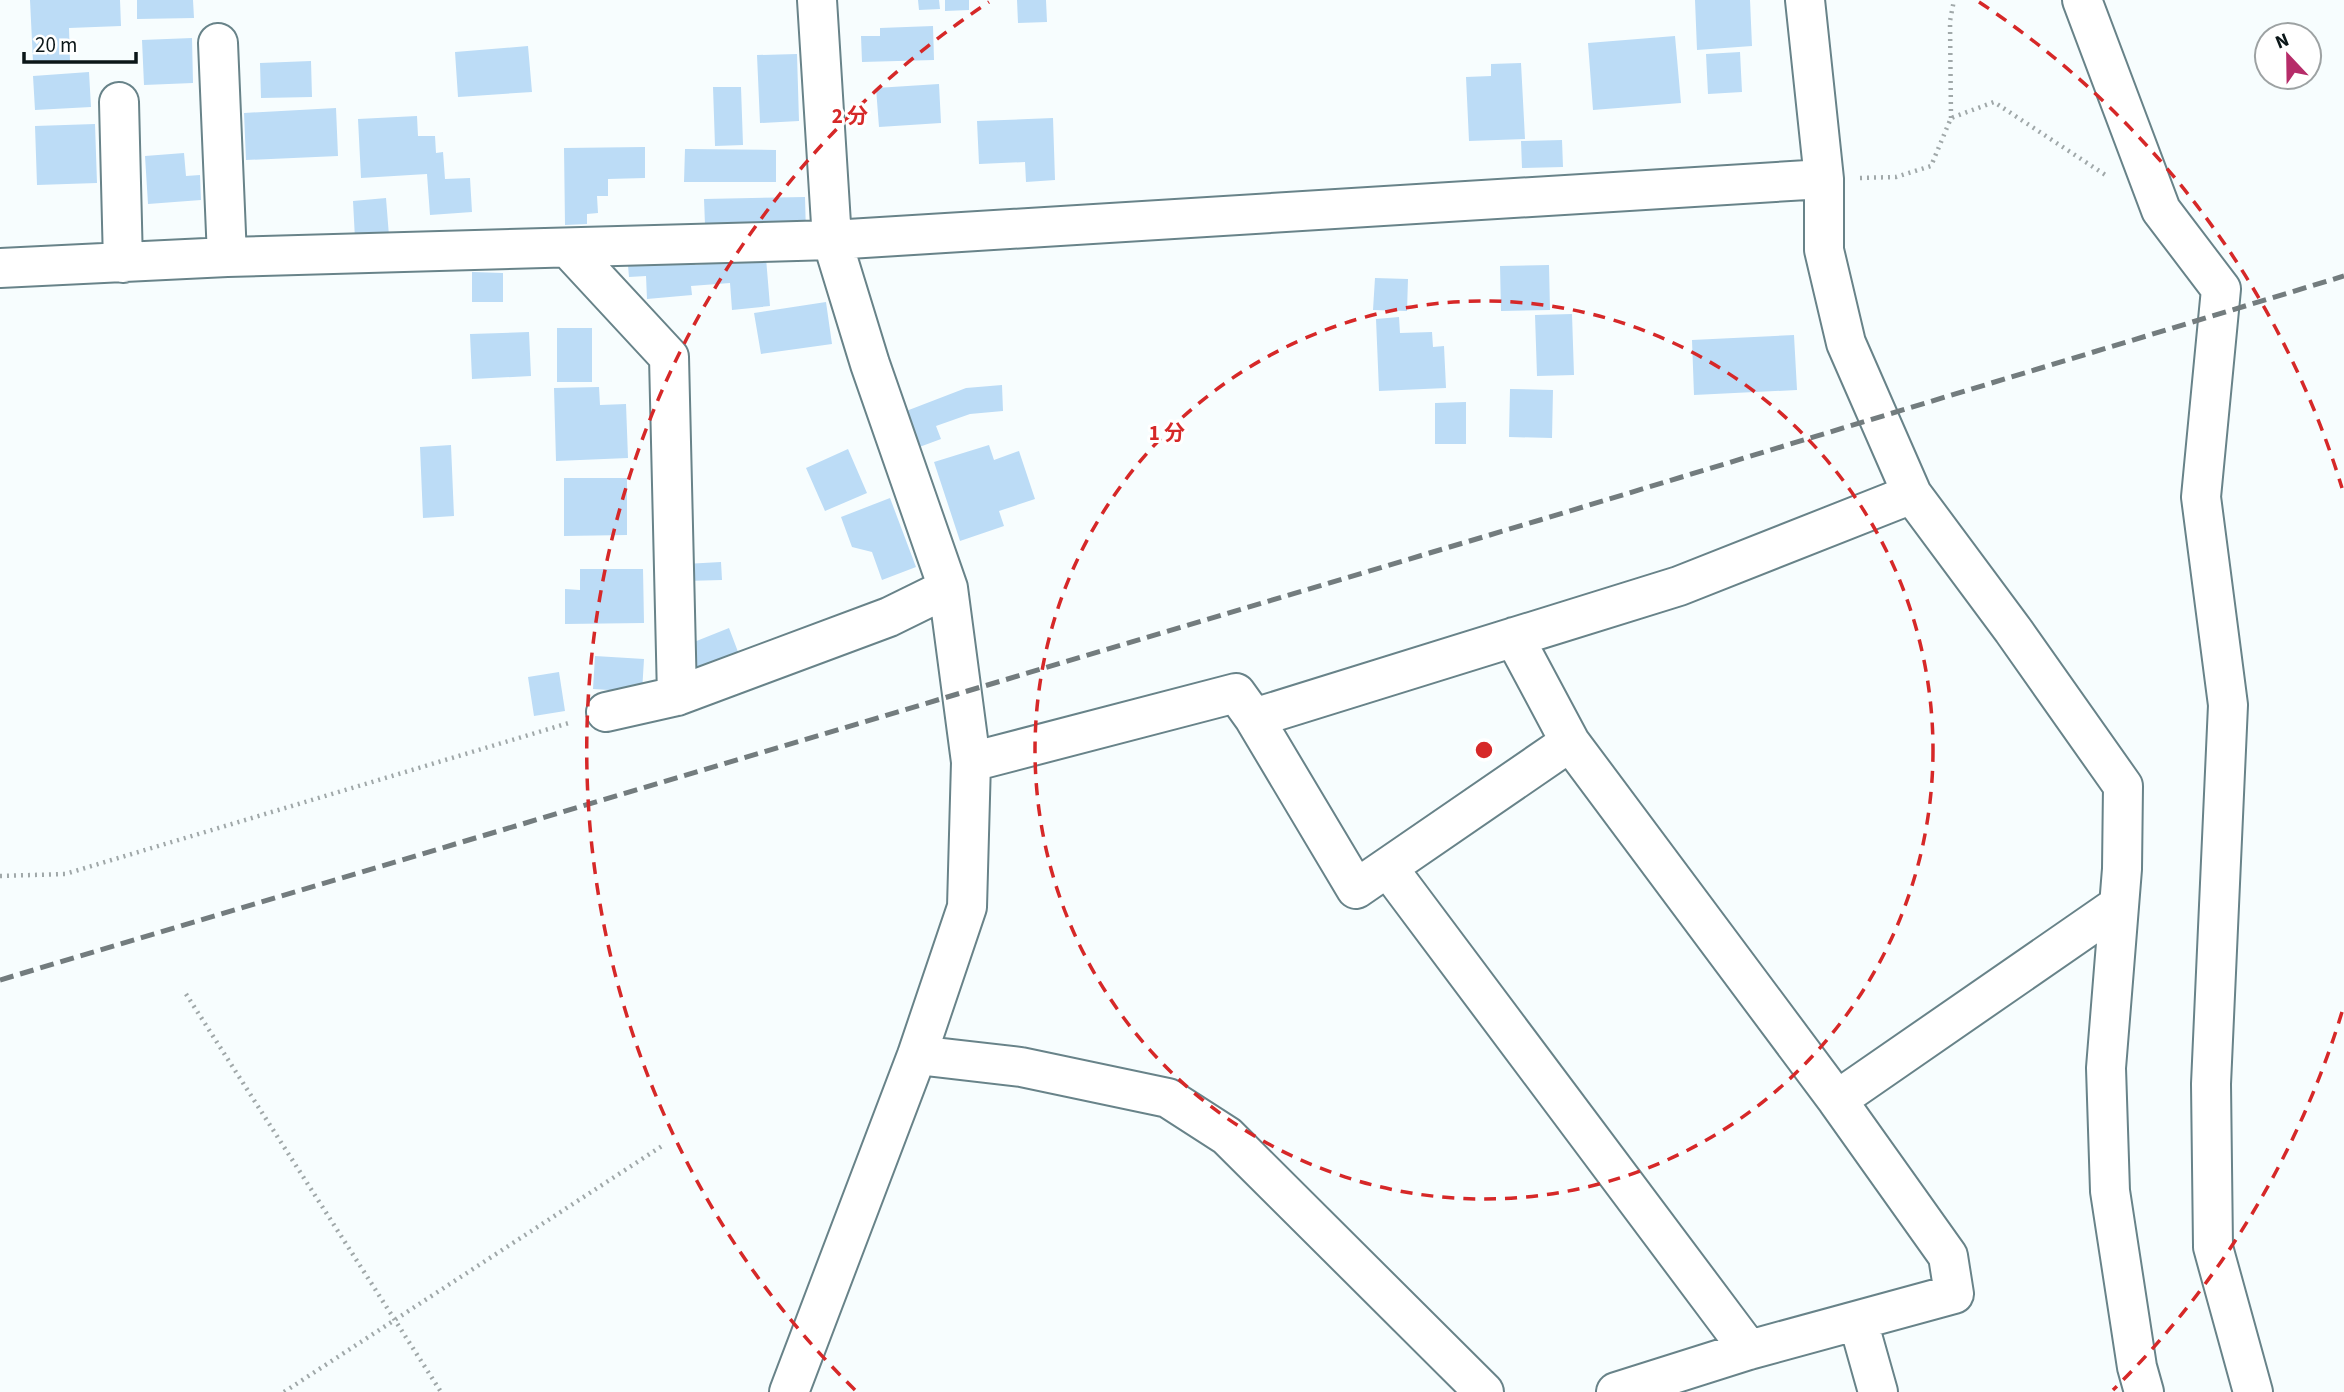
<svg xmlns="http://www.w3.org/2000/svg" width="2344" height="1392" viewBox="0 0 2344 1392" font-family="'Source Sans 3','Noto Sans JP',sans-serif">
<rect width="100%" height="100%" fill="#f7fdfe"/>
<!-- building -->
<path fill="#bcdcf6" d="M30,0h90l1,26 -52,2 1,33 -37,1z
M137,0h56l1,18 -57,1z
M918,0h21l1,9 -21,1z
M945,0h24v10l-24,1z
M1017,0h29l1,22 -29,1z
M1695,0h55l2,46 -55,4z
M933,26l1,34 -72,2 -1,-26h19v-8z
M1675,36l6,67 -88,7 -5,-67z
M192,38l1,45 -49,2 -2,-45z
M528,46l4,46 -74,5 -3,-45z
M1740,52l2,40 -34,2 -2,-40z
M797,54l2,67 -39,2 -3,-68z
M311,61l1,36 -51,1 -1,-35z
M1521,63l4,76 -56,2 -3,-64 25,-1v-12z
M89,72l2,35 -56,3 -2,-34z
M939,84l2,39 -62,4 -3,-39z
M713,87h28l2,58 -28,1z
M336,108l2,48 -92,4 -2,-47z
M417,116l1,20h17l1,17 7,-1 2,27 25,-1 2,34 -42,3 -3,-41 -66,4 -3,-59z
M1053,118l2,62 -29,2 -1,-20 -46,2 -2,-43z
M95,124l2,59 -60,2 -2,-59z
M1562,140l1,27 -41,1 -1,-27z
M645,147v31l-37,1v17h-11l1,17 -11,1v10l-22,1 -1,-77z
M685,149l91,1v32h-92z
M184,153l2,23 14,-1 1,25 -53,4 -3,-48z
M805,197l1,37 -101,-9 -1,-26z
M386,198l3,38 -34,3 -2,-38z
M765,246l5,60 -38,4 -2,-27 -39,3 1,9 -45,4 -1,-23 -17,1 -2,-23 66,-5 2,16 28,-3z
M1549,265l1,45 -49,1 -1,-45z
M472,272l31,1v29h-31z
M1375,278l33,1 -1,32 -34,-1z
M826,302l6,42 -71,10 -7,-41z
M1572,314l2,61 -37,1 -2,-61z
M1399,317l1,16 32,-1 1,15 11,-1 2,42 -67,3 -3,-72z
M557,328h35v54h-35z
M529,332l2,44 -59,3 -2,-45z
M1794,335l3,55 -103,5 -2,-55z
M1002,385l1,26 -33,3 -34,12 5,13 -27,10 -13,-36 65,-25z
M599,387l1,18 26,-1 2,54 -72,3 -2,-73z
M1510,389l43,1 -1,48 -43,-1z
M1466,402v42h-31v-41z
M451,445l3,71 -31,2 -3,-71z
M989,445l5,15 25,-9 16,48 -36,12 5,15 -44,15 -26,-79z
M848,449l19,44 -42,18 -19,-43z
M564,478h63v57l-63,1z
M890,498l26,69 -34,13 -10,-28 -20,-5 -11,-30z
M721,562l1,18 -37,1v-17z
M580,569h63l1,54 -79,1v-35l15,1z
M729,628l14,37 -45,17 -14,-36z
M595,656l49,3 -2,33 -49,-3z
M559,672l6,39 -31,5 -6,-39z"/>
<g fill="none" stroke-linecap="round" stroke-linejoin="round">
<defs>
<path id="minor" d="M1805,0l19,179v71l22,93 66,151 101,136 110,156 -1,83 -16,199 4,123 27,176 7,25
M2082,0l79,210 60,79 -20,208 27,208 -17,379 2,163 40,145
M218,43l9,214
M119,102l4,161
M568,248l101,109 8,339
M0,268l227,-11 605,-17 992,-61
M1514,637l56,105 267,358 111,156 6,38 -205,56 -133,42
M606,712l71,-16 212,-79 59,-29
M1254,718l425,-132 233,-92
M971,762l265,-69 18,25 102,171 214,-147
M1388,868l361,482
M917,1055l104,12 147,31 59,38 257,256
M1837,1100l282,-195
M1858,1321l20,71
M789,1392l128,-337 50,-148 4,-145 -23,-174 -78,-224 -38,-124 -15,-240"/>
</defs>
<!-- minor casing -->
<use href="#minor" stroke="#688389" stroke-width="42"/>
<!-- path -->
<path stroke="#a0a8a9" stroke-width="4.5" stroke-dasharray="2 5" stroke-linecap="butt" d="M1951,118l-1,-97 4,-21
M1860,178l36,-1 35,-11 20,-48 43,-16 113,74
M0,876l65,-2 507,-152
M186,994l255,398
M284,1392l381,-248"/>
<!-- minor -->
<use href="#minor" stroke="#fff" stroke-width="38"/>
<!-- rail -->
<path stroke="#737c7e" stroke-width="5" stroke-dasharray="14 7" stroke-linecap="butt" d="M0,980l1540,-460 804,-244"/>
</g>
<!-- distance rings -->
<g fill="none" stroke="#d62828" stroke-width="3.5" stroke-dasharray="12 9">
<circle cx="1484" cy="750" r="449"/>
<path d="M2342 1012A897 897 0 0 1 2113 1390M855 1390A897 897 0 0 1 989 2M1979 2A897 897 0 0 1 2342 488"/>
</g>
<circle cx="1484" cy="750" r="10" fill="#d62828" stroke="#fff" stroke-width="3.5"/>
<g font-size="21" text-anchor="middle" font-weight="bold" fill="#d62828" stroke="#fff" stroke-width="6" stroke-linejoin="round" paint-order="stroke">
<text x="850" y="123">2 分</text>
<text x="1167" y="440">1 分</text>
</g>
<!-- north arrow -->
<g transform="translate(2288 56) rotate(338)"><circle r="33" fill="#ffffff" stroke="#9da2a3" stroke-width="2"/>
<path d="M0-5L12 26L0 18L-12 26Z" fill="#b62c69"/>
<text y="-10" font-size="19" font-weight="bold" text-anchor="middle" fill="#0b1618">N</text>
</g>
<!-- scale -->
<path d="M24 52v10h112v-10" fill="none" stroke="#0b1618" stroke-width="3.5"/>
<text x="35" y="52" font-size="21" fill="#0b1618" stroke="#ffffff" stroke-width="5" paint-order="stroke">20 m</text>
</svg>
